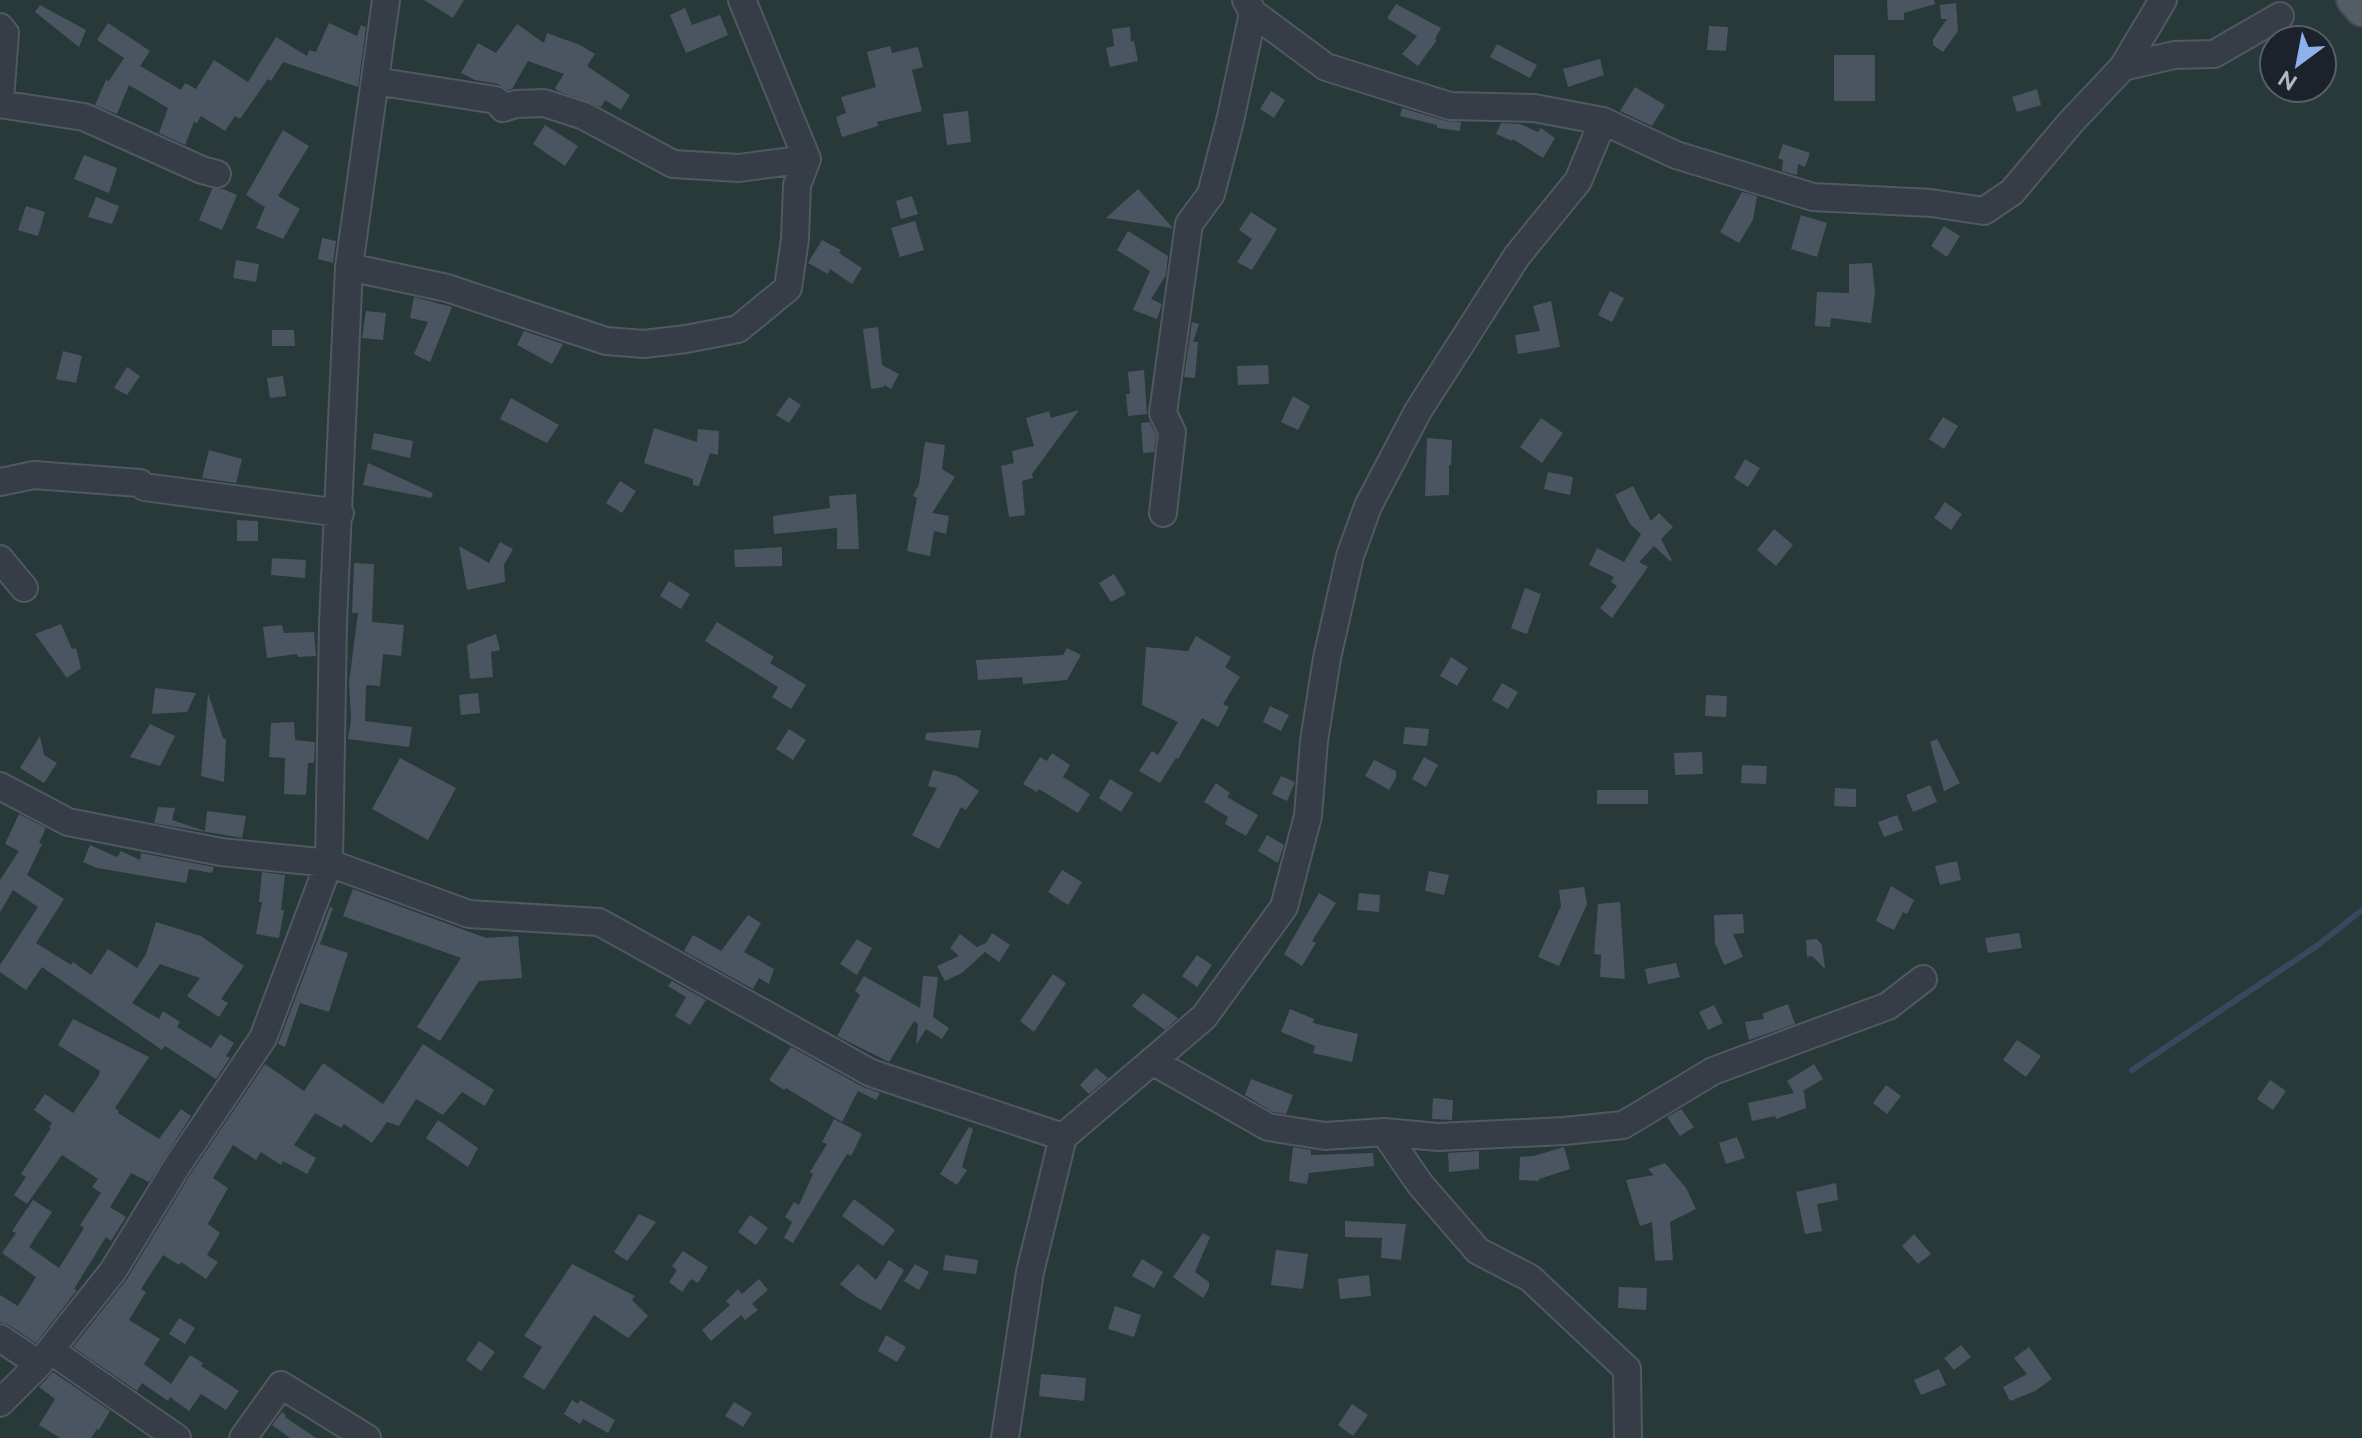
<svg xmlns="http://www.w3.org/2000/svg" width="2362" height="1438" viewBox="0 0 2362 1438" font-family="Raleway,sans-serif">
<rect width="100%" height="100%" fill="#232b36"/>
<!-- green -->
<path fill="#283939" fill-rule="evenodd" d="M0,0h2362v1438h-2362zM2274,40h48v48h-48z"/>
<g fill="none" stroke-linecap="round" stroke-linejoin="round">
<!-- stream -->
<path stroke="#3a485d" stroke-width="6" d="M2132,1070l186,-125 44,-35"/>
</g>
<!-- building -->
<path fill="#4b5561" d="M424,0h40l-11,18z
M1887,0h47l1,4 -31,9v7h-16z
M1956,3l2,28 -15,21 -10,-7v-6l14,-20h-6l-1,-14z
M1396,4l45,24 -6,11 2,1 -19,26 -16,-12 15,-18 -30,-18z
M40,5l46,25 -7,17 -44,-35z
M685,8l7,17 28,-10 8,20 -42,18 -16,-38z
M108,23l42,28 -10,15 41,24 4,-7 11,6 18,-29 34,22 28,-45 31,19 2,-6 7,2 13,-29 28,13 4,-11 5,2 -8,60 -75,-25 -12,19 -3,-2 -28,40 -5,-3 -10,15 -24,-15 -4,7 -3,-1 -9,23 -26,-12 9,-25 -39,-23 -12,29 -22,-9 11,-25 3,1 15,-23 -27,-18z
M517,24l27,19 3,-10 33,12 15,9 -8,12 43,29 -9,15 -16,-10 -4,7 -43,-16 -3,-3 9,-14 -36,-13 -16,28 -4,1 -10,-6 -23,-4 -14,-7 17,-30 18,10z
M1709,26l19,1 -2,24 -19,-1z
M1130,27l1,15 3,-1 4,20 -28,6 -4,-19 8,-2 -2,-17z
M1497,44l40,21 -7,13 -40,-21z
M890,46l2,7 26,-6 5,20 -11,3 10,41 -45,11 1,4 -36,11 -6,-20 10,-4 -5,-16 35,-10 -9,-35z
M1834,55h41v46h-41z
M1600,59l4,16 -36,12 -5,-18z
M1635,87l30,18 -13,21 -32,-15z
M2037,89l4,16 -24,7 -5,-15z
M1271,91l14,9 -11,18 -14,-9z
M1402,108l44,13 15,1 -1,9 -23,-3v-3l-37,-9z
M968,111l3,31 -24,3 -4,-31z
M1501,123l19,1 18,8 3,-4 14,10 -12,20 -30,-19 -1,2 -16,-7z
M545,125l33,21 -13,20 -32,-22z
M283,130l26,16 -31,50 22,13 -17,30 -27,-11 9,-21 -19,-12z
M1783,144l27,9 -5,14 -7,-3 -1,11 -15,-4 1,-11 -5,-2z
M84,155l33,13 -8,25 -35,-14z
M212,189h11l14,6 -15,35 -23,-10z
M1138,189l34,38v1l-66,-10z
M1742,192l15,4 -4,24 -14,23 -19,-11z
M912,196l6,18 -17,5 -5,-18z
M96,197l23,9 -7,18 -24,-7z
M26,206l19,6 -7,24 -20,-6z
M1251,212l26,17 -25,41 -15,-8 15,-23 -13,-9z
M1801,215l26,8 -10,34 -26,-8z
M915,221l9,29 -24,7 -9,-29z
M1944,226l16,10 -13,21 -16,-11z
M1128,231l40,25 -2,19 -15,24 11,5 -5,15 -24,-9 17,-39 -33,-21z
M322,238l14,3 -3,22 -15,-4z
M822,240l19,10 -2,3 23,15 -10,16 -22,-15 -2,5 -20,-11z
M236,260l23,4 -3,18 -23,-4z
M1872,263l3,29 -4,31 -40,-5 -1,9 -15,-1 2,-34 32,1v-29z
M1610,291l14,7 -12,24 -14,-7z
M414,297l38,10 -22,55 -16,-8 14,-32 -18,-4z
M1551,301l9,46 -42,7 -3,-19 25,-4 -7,-25z
M366,311l20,2 -3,27 -21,-2z
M1192,322l7,2 -6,18h5l-3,36 -11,-1z
M878,327l4,38 17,9 -8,15 -7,-4v2l-13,2 -8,-60z
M272,330h22l1,16h-23z
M524,331l39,13 -11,20 -35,-19z
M63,351l19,5 -6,27 -20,-4z
M1268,365l1,19 -31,1 -1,-19z
M127,367l13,9 -13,19 -13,-7z
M1144,370l3,44 -19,2 -2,-22h4l-2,-22z
M283,376l3,20 -16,2 -3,-20z
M1293,396l17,10 -12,24 -17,-8z
M789,397l12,8 -12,18 -13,-8z
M511,398l48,27 -12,18 -47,-24z
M1079,410l-47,64 1,4 -11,3 3,34 -16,2 -8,-51 13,-3 -2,-12 22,-5 -8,-28 23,-7 2,7z
M1943,417l15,9 -14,23 -15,-10z
M1541,418l22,15 -21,30 -22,-16z
M1150,422l6,13 -2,17 -11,1 -2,-30z
M654,428l43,14 1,-13 21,2 -1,24 -8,-2 -11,33 -6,-1v-6l-49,-16z
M374,433l39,8 -3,17 -39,-9z
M1427,438l25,2 -1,25h-2v30l-24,1z
M925,442l20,3 -3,24 13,8 -23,36 17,3 -3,18 -12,-3 -4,25 -23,-5 10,-53 -4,-2 6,-12z
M209,450l33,9 -6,24 -34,-5z
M1745,459l15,9 -12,19 -14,-9z
M368,463l65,30 -2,5 -68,-13z
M1548,472l25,5 -3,18 -26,-6z
M620,481l16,10 -14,22 -16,-10z
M1633,486l18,35 8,-8 14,14 -12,12 11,21 -2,1 -16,-15 -15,16 9,5 -36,51 -12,-10 17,-22 -6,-4 3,-5 -25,-12 8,-17 27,14 17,-28 -11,-10 -15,-29z
M856,494l3,55h-22v-21l-63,6 -1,-18 57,-8 -1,-12z
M1945,502l17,12 -11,16 -17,-12z
M237,520l21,1v20h-21z
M1774,529l19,16 -17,21 -19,-16z
M500,542l13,7 -9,16 1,17 -38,8 -8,-44 30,17z
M782,547v19l-47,1 -1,-17z
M272,558l34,2 -1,18 -34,-3z
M354,563l20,1 -2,58 32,3 -3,31 -18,-2 -3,32 -14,-1 -1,36 47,6 -3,20 -61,-8 3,-20 -2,-36 9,-70h-6z
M1114,574l12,20 -15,8 -12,-19z
M669,581l21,13 -9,15 -21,-13z
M1525,588l16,6 -14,40 -16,-6z
M717,622l57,35 -4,6 36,22 -15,24 -19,-12 6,-10 -73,-46z
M61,624l11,25 4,-1 5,20 -14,10 -32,-44z
M282,625l2,8 30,-1 2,24 -18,1 -1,-3 -30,4 -4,-31z
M496,634l4,16 -9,2 2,25 -23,2 -3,-34z
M1196,636l35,21 -6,10 15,10 -17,27 6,3 -11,20 -16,-9 -24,41 -2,-1 -16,25 -21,-12 13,-20 6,4 20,-33 -36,-17 4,-58 42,4z
M1067,648l14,7 -14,25 -44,4 -1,-7 -44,3 -2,-20 87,-5z
M1451,657l17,11 -11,18 -17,-10z
M1502,683l16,9 -10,17 -16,-9z
M155,688l41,5 -9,19 -35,2z
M208,693l15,45 3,1 -2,43 -23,-6z
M478,693l2,20 -19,2 -2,-20z
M1706,695l21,1 -1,21 -21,-1z
M1270,706l19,9 -8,16 -18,-9z
M294,722l1,18 20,2 -1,21h-6l-2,32 -22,-1 1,-36 -16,-1 2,-34z
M150,724l25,12 -15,30 -30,-9z
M1405,727l24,2 -2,17 -24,-2z
M789,729l17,11 -13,20 -17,-11z
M981,730l-3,18 -53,-8 1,-7z
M40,736l4,19 13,8 -13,20 -24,-15z
M1937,739l23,44 -16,8 -14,-49z
M1702,752l1,22 -28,1 -1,-22z
M1052,753l18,12 -7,12 27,17 -12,19 -39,-24 -2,3 -14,-8 17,-27 7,4z
M1424,757l14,8 -12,22 -14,-8z
M400,758l56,30 -28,52 -56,-31z
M1374,760l22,11v7l-7,12 -24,-14z
M1742,765l25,1 -1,18 -25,-1z
M933,770l24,6 22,15 -13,19 -5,-3 -22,42 -27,-14 25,-47 -9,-2z
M1281,776l14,6 -8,19 -15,-7z
M1110,779l23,14 -12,19 -22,-14z
M1216,783l14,10 -3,4 31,18 -12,21 -21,-12 3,-7 -24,-15z
M1930,785l7,17 -24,10 -7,-17z
M1835,788l21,1v18l-22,-1z
M1597,790h51v14h-51z
M158,807l17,1 -3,12 33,11 2,-20 39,5 -4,22 -88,-15z
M19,814l27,14 -7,15 3,1 -15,31 37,24 -28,44 35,22 2,-3 18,13 17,-26 29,19 9,-14 10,-32 45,14 43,30 -23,33 7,4 -9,14 -32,-21 13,-18 -40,-14 -28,39 27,16 4,-8 17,11 -3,5 34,21 9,-14 14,9 -8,13 4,2 -14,21 -51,-33 -3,4 -120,-83 -16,23 -26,-18v-7l38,-58 -25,-17 -13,22v-32l19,-29 -14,-7z
M1897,815l6,15 -19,7 -6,-15z
M1267,835l17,10 -6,18 -20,-12z
M90,845l27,12 4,-6 19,9 1,-7 73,14 -2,6 -23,-4 -3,14 -89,-15 -14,-6z
M1957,861l4,19 -21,5 -5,-19z
M1062,870l20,12 -14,23 -20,-13z
M1429,871l20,4 -5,20 -19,-4z
M262,872l23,3 -4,35h3l-5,28 -23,-4 6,-32h-3z
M1891,886l23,14 -7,14 -4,-2 -9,18 -18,-9z
M1584,887l3,17 -28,62 -21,-9 23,-51 -2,-16z
M353,889l133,49 32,-2 4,42 -43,3 -39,60 -23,-14 44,-69 -118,-42z
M1319,893l17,10 -24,38 4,2 -14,23 -18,-12z
M1359,893l21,2 -1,17 -22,-2z
M1620,902l5,77 -25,-2 1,-22 -7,-1 4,-50z
M330,907l3,1 -13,36 28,9 -19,59 -29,-9 -15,44 -7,-3z
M1743,914l1,19 -11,1 10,23 -19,8 -9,-22 -1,-28z
M748,915l13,8 -17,29 30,17 -5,15 -10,-6 -6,11 -69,-38 9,-16 28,16z
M992,933l18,12 -11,17 -14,-10 -23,21 -17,8 -8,-15 22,-10 -9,-8 10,-14 17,13 9,-4z
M2019,933l3,15 -34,5 -3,-15z
M857,939l15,9 -15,27 -17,-11z
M1817,939l5,6 3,24 -13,-13 -5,1 -1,-17z
M1197,955l15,10 -15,22 -15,-11z
M1676,963l4,14 -32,7 -3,-15z
M1053,974l13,9 -32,49 -14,-11z
M864,976l56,32 3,-32 15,1 -5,40 16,11 -7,11 -16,-10 -10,16 2,-21 -4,-3 -25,41 -52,-26 23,-41 -5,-4z
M672,981l34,19 -16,25 -15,-9 11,-19 -18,-11z
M1143,993l35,25 -13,12 -33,-24z
M1788,1004l7,20 -46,16 -4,-18 19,-3 -2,-5z
M1714,1005l9,18 -15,7 -9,-18z
M1290,1009l24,10 -1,4 45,11 -6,28 -39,-9 2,-7 -34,-14z
M73,1019l76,38 -34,51 4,3 -1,2 41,26 22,-30 10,7 -42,66 -18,-9 -21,34 16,10 -15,24 -5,-4 -32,52 3,1 -41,53 -27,-18 -9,-3v-27l18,11 18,-29 -34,-24 14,-20 -4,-2 21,-31 19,12 -23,35 30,21 25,-40 -4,-3 21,-32 -9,-6 6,-8 -36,-24 -35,49 -13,-9 12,-18 -5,-3 30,-46 -2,-1 3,-4 -18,-13 11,-16 28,19 25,-36 2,-6 -42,-26z
M2017,1040l24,16 -15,21 -23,-17z
M423,1044l71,46 -9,16 -23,-14 -19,23 -27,-16 -17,27 -12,-4 -15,21 -28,-19 -3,4 -26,-15 -21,32 22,13 -9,16 -24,-13 -2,4 -20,-13 -5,8 -23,-15 -20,33 15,10 -20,36 12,9 -13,22 11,7 -12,17 -25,-17 -2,3 -16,-10 -22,34 5,3 -17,28 31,19 -16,25 27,20 19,-29 13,8 -2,3 38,25 -13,19 -25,-16 -12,17 -19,-14 -2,4 -26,-18 -5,8 -64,-44 54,-68 63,-104 75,-111 39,27 19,-28 60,41z
M791,1047l72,40 17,6 -4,7 -18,-9 -16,31 -56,-34 -2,2 -15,-10z
M1814,1064l9,15 -22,13 3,-1 2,17 -30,11 -1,-3 -23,5 -4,-18 46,-10 -7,-12z
M1096,1068l12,10 -19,16 -9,-9z
M1251,1079l42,16 -7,19 -13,-2 -28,-17z
M2270,1080l16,11 -13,19 -16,-11z
M1886,1085l15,11 -14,18 -14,-11z
M1433,1098l20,2 -1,20 -20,-1z
M1681,1109l13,18 -14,9 -13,-19z
M834,1119l28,15 -11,22 -4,-2 -54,89 -9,-5 8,-16 -7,-5 9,-15 5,3 14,-31 -3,-2 17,-28 -5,-2z
M438,1120l40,28 -10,19 -42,-29z
M969,1127l4,2 -11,38 5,3 -10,15 -17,-11z
M1737,1137l8,21 -19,6 -7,-21z
M1293,1147l18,3v5l62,-2 1,13 -65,7 -2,11 -18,-3z
M1564,1147l6,22 -31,10v2l-20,-1 1,-23 14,-1z
M1479,1151v18l-30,3 -1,-19z
M1665,1163l21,25 10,21 -26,13 3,38 -18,1 -3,-39 -12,4 -14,-46 28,-5 -6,-6z
M1836,1183l2,17 -21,4 5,27 -17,3 -9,-42z
M854,1199l41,31 -12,16 -41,-30z
M639,1214l17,8 -29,39 -13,-9z
M750,1215l18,13 -12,17 -18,-13z
M1345,1221l61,3 -5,36 -20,-2 1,-20 -37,-1z
M1203,1233l7,4 -15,35 14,10v6l-6,10 -30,-21z
M1914,1234l17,20 -13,10 -16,-18z
M1276,1250l32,4 -5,35 -32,-4z
M683,1251l25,16 -10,16 -7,-4 -9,13 -13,-10 8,-12 -5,-4z
M945,1255l33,5 -2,14 -33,-4z
M1142,1259l21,13 -9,16 -22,-12z
M889,1260l15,10 -23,40 -23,-12 -18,-14 18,-20 18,16z
M572,1264l63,32 -3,4 16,16 -20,22 -34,-23 -50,75 -21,-13 19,-30 -18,-11z
M915,1264l14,8 -10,18 -15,-9z
M1369,1275l2,21 -31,3 -2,-20z
M759,1279l9,11 -16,14 6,6 -13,10 -4,-5 -30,26 -9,-11 28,-25 -4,-4 12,-12 4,5z
M1619,1287l28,1 -1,22 -28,-2z
M1115,1306l26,9 -7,22 -26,-8z
M179,1318l16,10 -10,16 -16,-10z
M886,1335l20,12 -9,15 -19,-11z
M479,1341l16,11 -14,19 -15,-11z
M1961,1345l10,12 -17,13 -10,-12z
M2029,1347l23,32 -17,12 -25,10 -7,-14 24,-13 -13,-16z
M1939,1369l7,16 -25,10 -7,-15z
M53,1372l57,39 -11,19 -2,-1 -6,9h-31l-21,-13 16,-26 -16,-12z
M1041,1374l45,4 -2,23 -45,-5z
M572,1400l6,4 2,-4 35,20 -7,13 -25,-14 -3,5 -16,-10z
M734,1402l18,11 -9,14 -18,-11z
M1352,1404l16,11 -15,21 -15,-11z
M282,1412l4,3 -1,2 31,21h-26l-18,-13z"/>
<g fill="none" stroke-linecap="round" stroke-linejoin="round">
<defs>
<path id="minor" d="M1246,0l7,13 73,54 124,39 84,2 69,13 73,34 137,42 118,6 53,8 28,-19 59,-70 52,-55 51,-12 40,-1 66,-38
M0,27l5,6 -5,67
M2123,67l40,-67
M375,81l121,19 7,8 13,-4 28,-1 40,13 89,48 66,4 68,-9 -65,-159
M0,104l84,13 118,53 15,4
M349,267l98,21 159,53 38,3 42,-5 52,-10 50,-41 7,-49 2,-54 10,-26
M0,482l34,-7 106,8 4,4 196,26
M1163,513l9,-81 -9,-19 26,-189 22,-30 19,-73 23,-108
M0,559l24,29
M0,786l68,36 153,30 108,11 140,51 130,8 272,151 192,64
M1152,1061l116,66 57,9 59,-4 54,5 126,-6 59,-6 90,-54 175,-65 35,-27
M1384,1132l36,52 58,67 52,27 97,91 1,69
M0,1338l39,26
M50,1350l127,88
M0,1403l39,-39 74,-93 64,-105 86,-128 66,-175 4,-241 16,-355 37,-267
M243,1438l38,-53 86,53
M1005,1438l25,-166 33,-135 141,-120 80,-110 24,-91 6,-75 13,-83 23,-102 18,-50 50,-95 99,-155 61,-75 25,-60"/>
<path id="major" d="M2353,0l9,10"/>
</defs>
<!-- minor casing -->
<use href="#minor" stroke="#515861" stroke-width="30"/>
<!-- major casing -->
<use href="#major" stroke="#3f4650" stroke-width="36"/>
<!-- minor -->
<use href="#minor" stroke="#363d46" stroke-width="26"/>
<!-- major -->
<use href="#major" stroke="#545c66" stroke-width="32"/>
</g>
<!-- north arrow -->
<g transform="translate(2298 64) rotate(212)"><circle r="38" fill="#1b222b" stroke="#575e68" stroke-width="2"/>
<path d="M0-6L14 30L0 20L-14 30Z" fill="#8db1ec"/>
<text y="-12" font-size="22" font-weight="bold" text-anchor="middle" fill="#b1b8c3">N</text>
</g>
</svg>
